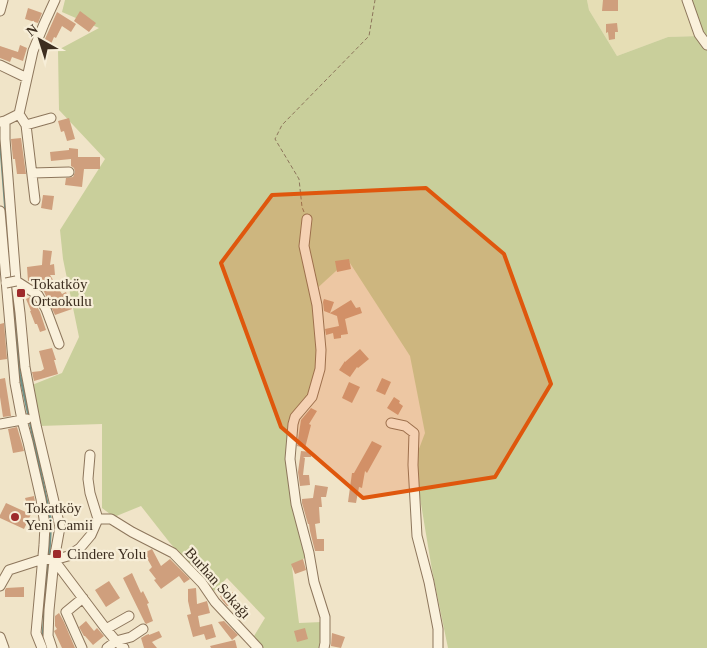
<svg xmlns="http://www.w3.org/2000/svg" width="707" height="648" viewBox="0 0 707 648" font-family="Georgia,serif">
<rect width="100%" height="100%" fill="#f0e4c8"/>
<!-- farmland -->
<path fill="#e6deb5" d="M587,0h102l10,36 -31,1 -51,19 -28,-46z"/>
<!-- green -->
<path fill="#c9cf9b" d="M65,0h522l2,10 28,46 51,-19 31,-1 -10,-36h18v648h-259l-16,-78 -18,-108 11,-29 -15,-77 -62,-96 -36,33 8,82 -29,61 15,121 -14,10 7,56 23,-1v15l-3,11h-61l-7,-7 14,-23 -38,-40 -13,13 -44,-48 -29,-37 -27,11 -12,-9v-84l-63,2 -7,-41 30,-12 17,-36 -16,-78 -3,-29 45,-71 -46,-49 -1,-60 41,-22 -37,-16z"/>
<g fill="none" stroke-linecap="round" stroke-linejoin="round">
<!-- stream -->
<path stroke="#6f938a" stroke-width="2.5" d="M0,138l11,143
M12,299l8,76 31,146 -2,36
M44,637l-1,-3 5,-71"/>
</g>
<!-- building -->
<path fill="#cf9f7d" d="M603,0h15v11h-16z
M28,8l14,5 -4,10 -13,-4z
M80,11l16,12 -7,9 -15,-11z
M57,12l19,12 -5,8 -9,-6 -6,12 -2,-1 -6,14 -7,-3z
M617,23l1,9h-3v7l-6,1 -1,-8 -2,1v-9z
M20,45l7,3 -4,13 -11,-4 -2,5 -10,-4v-12l18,6z
M69,118l6,21 -8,2 -3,-10 -3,1 -3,-11z
M21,138l5,36h-9l-2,-15h-2l-2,-20z
M69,148l9,1v8h22v12h-16l-2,18 -17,-2 1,-7 7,-1 2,-5 -1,-4 -3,-2v-7l-20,2 -1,-9 19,-2z
M43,195l11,1 -2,14 -11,-2z
M43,250l9,1 -2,14 4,-1 1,11h-5l12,19 4,-2 6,17 -17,6 -17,-36 -10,2 -1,-14 15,-2z
M349,259l2,10 -14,3 -2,-11z
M30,297l3,2 7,13 6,18 -6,2 -3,-8h-2l-5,-13h1l-5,-12z
M324,299l10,3 -4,11 21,-13 5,8 4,-1 2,6 -17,6 3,15 -7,1v3l-7,1 -1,-6 -7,2 -1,-6 14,-3 -2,-10 -13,-5 -1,-9z
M4,323l3,36 -7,1v-36z
M52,348l4,12h-2l4,14 -24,7 -2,-9 9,-1 3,-2 -5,-18z
M360,349l9,10 -11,9 -1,-1 -7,10 -11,-7 6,-9v1z
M5,378l6,38 -8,1 -3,-20v-18z
M382,378l9,4 -6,13 -9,-4z
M349,382l11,5 -8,16 -10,-5z
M394,397l6,4 -1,2 4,3 -5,9 -11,-7z
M311,408l6,3 -8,13 2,1 -6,23 -8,-2 4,-26z
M17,427l7,24 -11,2 -5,-24z
M372,441l10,5 -15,27 -2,-2 -3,17 -3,-1 -3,16 -8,-1 4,-29h2z
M301,451l11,1 -1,5h-8l2,1 -2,17h6l1,10 -10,1 -2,-14z
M315,485l13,2 -2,10h-5l1,10h-3l1,16 -5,1 2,15h7v12h-9l-5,-20 -1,-7h-1l-6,-21v-4l11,-1z
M34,496l2,13 -3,1 -9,19 -24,-11v-3l6,-12 24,11 -5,-16z
M152,549l9,17 9,-7 20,20 -6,4 -5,-7 -18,13 -7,-9 2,-1 -7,-9 3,-3 -8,-14z
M303,559l3,11 -11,4 -4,-10z
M132,573l9,20 2,-2 6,12 -2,1 6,17 -7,3 -1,-1 -22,-45z
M109,581l11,17 -14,9 -11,-17z
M24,587v10h-19v-7l1,-2z
M196,588l1,16 10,-3 3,12 -12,3 2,11 12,-3 4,13 -10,3 -2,-6 -11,3 -6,-22 4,-1 -3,-13v-12z
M233,592l4,11 -10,3 -5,-6 -2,-4z
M59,613l5,9 11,26h-13l-8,-17 3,-2 -2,-3v-10z
M86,621l8,10 3,-3 7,8 -11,9 -8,-9h-1l-5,-9z
M224,621l14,14 -6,5 -14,-18z
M305,628l3,11 -11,3 -3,-11z
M159,631l3,6 -10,5 5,6h-13l-3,-10 5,-3 3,-1v1z
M332,633l13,4 -4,11 -10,-2z
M235,640l2,8h-26l-1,-2z"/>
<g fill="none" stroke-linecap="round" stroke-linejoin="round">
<defs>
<path id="minor" d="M687,0l12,34 8,11
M0,11l3,-11
M0,65l27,13
M19,114l7,11 9,75
M5,121v18l11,142 4,32 5,54 11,58 24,102 -6,33 -5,50 -1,26 4,12
M0,122l5,-1 14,-7 14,-63 11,-27 11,-24
M26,125l25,-7
M32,173l37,-1
M0,211l15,172 7,37 6,22 13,57 4,26 -1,20 -8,88 6,15
M307,219l-3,27 13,59 4,45 -1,19 -8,28 -17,20 -2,7 -3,35 6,45 13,49 5,29 11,35v26l-1,5
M16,281l22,14 8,14 13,35
M391,423l14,3 9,7 -1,32 4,71 12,46 9,47v19
M0,424l27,-5
M98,519h13l21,13 41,21 29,30 13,19 43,46
M54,560l52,69 10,12 8,7
M0,586l9,-16 34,-11 11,1 14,-4 12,-8 11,-13 7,-16 -8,-26 -2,-14 2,-24
M106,629l23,-13
M0,637l4,11
M82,648l-16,-36 17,-14
M107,648l9,-7 15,-4 12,-8"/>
</defs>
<!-- minor casing -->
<use href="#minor" stroke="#8d765c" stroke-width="11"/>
<!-- path -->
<path stroke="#8d765c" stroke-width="1" stroke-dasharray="4 2.5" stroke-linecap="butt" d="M304,212l-2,-5 -3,-28 -24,-40 7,-14 87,-89 6,-36"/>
<!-- minor -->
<use href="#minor" stroke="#faf1dc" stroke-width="9"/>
<defs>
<path id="minor-bridge" d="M6,283l10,-2"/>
</defs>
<!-- minor-bridge casing -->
<use href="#minor-bridge" stroke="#8d765c" stroke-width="11" stroke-linecap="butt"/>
<!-- minor-bridge -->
<use href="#minor-bridge" stroke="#faf1dc" stroke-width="9"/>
</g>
<!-- marked area -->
<path fill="#df570d" fill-opacity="0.2" stroke="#df570d" stroke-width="4" stroke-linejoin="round" d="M426,188l78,66 47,130 -56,93 -132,21 -82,-71 -60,-164 51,-68z"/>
<!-- markers -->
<g fill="#9e2a2b" stroke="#f7eed8" stroke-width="2">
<rect x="16" y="288" width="10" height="10" rx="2.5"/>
<circle cx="15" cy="517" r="5"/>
<rect x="52" y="549" width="10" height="10" rx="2.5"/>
</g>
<g text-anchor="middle" stroke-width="4.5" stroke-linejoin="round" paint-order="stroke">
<!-- poi labels -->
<g font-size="15" fill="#3d2e20" stroke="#f7eed8" text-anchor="start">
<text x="31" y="289">Tokatköy<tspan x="31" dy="17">Ortaokulu</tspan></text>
<text x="25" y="513">Tokatköy<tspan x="25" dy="17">Yeni Camii</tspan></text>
<text x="67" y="559">Cindere Yolu</text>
</g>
<!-- street labels -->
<g font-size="15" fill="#3d2e20" stroke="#f7eed8">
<text transform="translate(218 583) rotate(48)" y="5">Burhan Sokağı</text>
</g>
</g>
<!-- north arrow -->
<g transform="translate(40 40) rotate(321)" stroke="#f7eed8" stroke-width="4" paint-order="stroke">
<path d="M0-4L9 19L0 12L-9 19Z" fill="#3d2e20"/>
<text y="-8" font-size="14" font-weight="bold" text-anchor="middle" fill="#3d2e20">N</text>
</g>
</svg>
